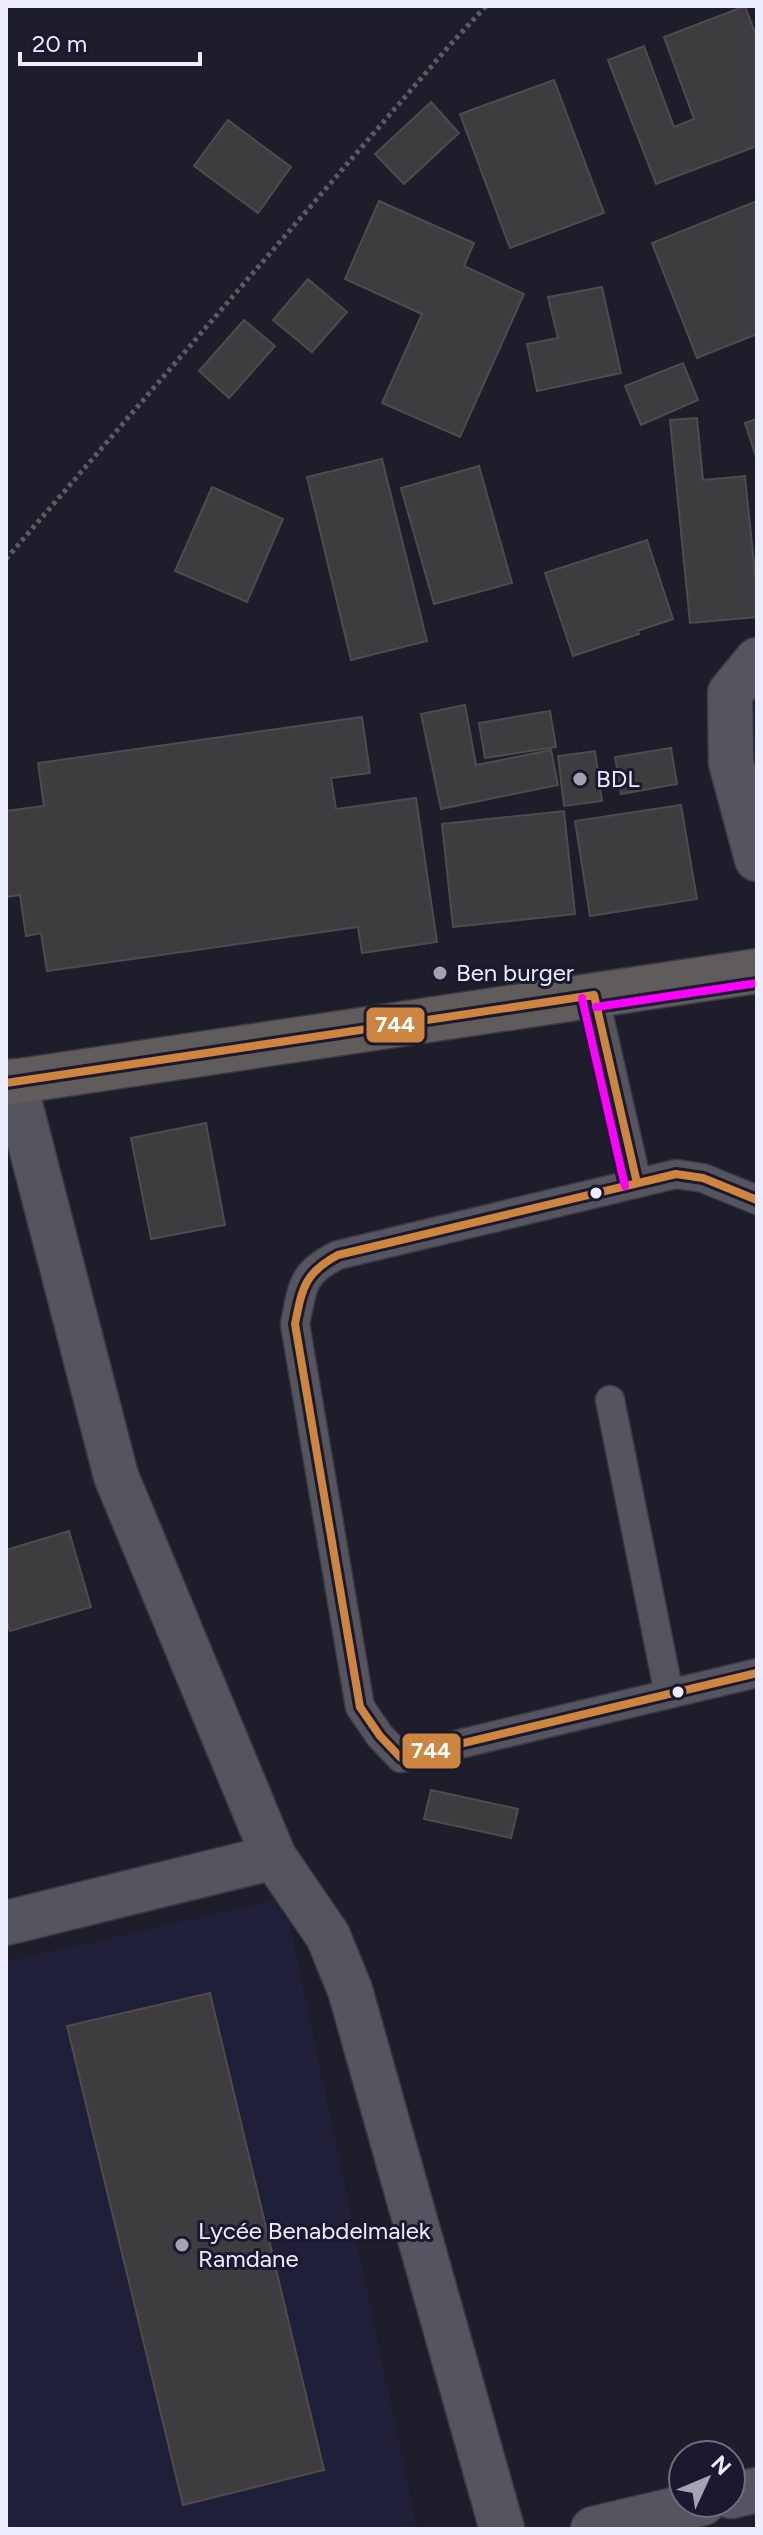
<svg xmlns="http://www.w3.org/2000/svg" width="763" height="2535" viewBox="0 0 763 2535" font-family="Figtree,sans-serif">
<rect width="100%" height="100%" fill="#1e1e2a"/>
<!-- built -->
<path fill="#201f39" d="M284,1898l133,631h-411v-567z"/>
<!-- building -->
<path fill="#3f3c3f" stroke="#4e4b4d" stroke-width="2" d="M745,6l12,32v108l-101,38 -48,-124 36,-14 30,81 20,-8 -30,-82z
M554,80l50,133 -94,35 -50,-134z
M431,102l28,31 -55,51 -29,-30z
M228,120l63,47 -33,46 -64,-47z
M379,201l95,42 -10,23 60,28 -64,143 -78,-34 40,-89 -77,-35z
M757,201v133l-60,24 -45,-115z
M308,279l39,33 -35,40 -39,-32z
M602,287l19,86 -84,18 -10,-47 31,-6 -10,-41z
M244,320l31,26 -46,52 -30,-27z
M683,363l15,37 -57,25 -16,-39z
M697,418l6,62 42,-4 12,117v24l-67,6 -20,-203z
M757,419v41l-12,-37z
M382,459l45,182 -76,19 -44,-183z
M479,466l33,117 -78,21 -33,-116z
M212,487l71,32 -36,83 -72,-31z
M647,540l26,79 -36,12 2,3 -66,22 -28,-83z
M465,705l11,60 75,-15 7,35 -117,24 -20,-95z
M550,711l6,36 -71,11 -6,-35z
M362,717l8,56 -39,5 5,31 80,-11 21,144 -75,11 -4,-26 -311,44 -6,-38 -15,3 -6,-41 -14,2v-86l38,-5 -6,-43z
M671,748l6,36 -56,10 -6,-37z
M595,751l7,50 -38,5 -6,-50z
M681,805l16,94 -107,17 -15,-95z
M564,811l11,103 -122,13 -11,-103z
M206,1123l19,102 -74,14 -20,-101z
M69,1531l22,76 -81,24 -4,-13v-68z
M431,1790l87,19 -7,29 -87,-19z
M210,1993l114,477 -141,35 -116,-479z"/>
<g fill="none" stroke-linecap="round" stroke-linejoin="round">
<defs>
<path id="lane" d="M594,995l43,188
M757,1200l-54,-22 -27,-4 -338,81c-37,18 -35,31 -43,69l65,383 20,29 21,22 356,-85
M610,1400l59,294"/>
<path id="street" d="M757,660l-27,33 1,70 26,96
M274,1857l54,79 22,54 152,539
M6,1923l268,-66 -158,-381 -102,-395
M731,2496l26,-6
M593,2529l110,-26"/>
<path id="highway" d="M6,1083l751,-112"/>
</defs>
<!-- lane casing -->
<use href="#lane" stroke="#3b3a44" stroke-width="31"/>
<!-- street casing -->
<use href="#street" stroke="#3b3a44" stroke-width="47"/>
<!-- highway casing -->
<use href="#highway" stroke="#3b3a44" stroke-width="47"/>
<!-- path -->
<path stroke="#5b5b64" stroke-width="5" stroke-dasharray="4 4" stroke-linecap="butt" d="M6,559l443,-513 37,-40"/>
<!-- lane -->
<use href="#lane" stroke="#555560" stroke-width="28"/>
<!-- street -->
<use href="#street" stroke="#555560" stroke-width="44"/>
<!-- highway -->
<use href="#highway" stroke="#5f5c5b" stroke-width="44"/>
<defs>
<path id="bus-1" d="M6,1083l588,-88 43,188
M757,1200l-54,-22 -27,-4 -338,81c-34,18 -36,34 -43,69l65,383 20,29 21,22 356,-85"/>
<path id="bus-2" d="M582,998l43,188
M596,1007l161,-24"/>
</defs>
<!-- bus-1 casing -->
<use href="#bus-1" stroke="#1a192f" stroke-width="14"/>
<!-- bus-2 casing -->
<use href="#bus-2" stroke="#1a192f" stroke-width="14"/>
<!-- bus-1 -->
<use href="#bus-1" stroke="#cd853f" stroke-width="8"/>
<!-- bus-2 -->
<use href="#bus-2" stroke="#f0f" stroke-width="8"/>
</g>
<!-- markers -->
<g fill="#a3a4b2" stroke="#1a192f" stroke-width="3">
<circle cx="580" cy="779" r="8"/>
<circle cx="440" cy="973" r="8"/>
<circle cx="182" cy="2245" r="8"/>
</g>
<g fill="#ebecfc" stroke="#1a192f" stroke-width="3">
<circle cx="596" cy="1193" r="7"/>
<circle cx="678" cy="1692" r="7"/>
</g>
<g text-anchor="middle" stroke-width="6" stroke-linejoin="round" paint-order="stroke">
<!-- poi labels -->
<g font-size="24" fill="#ebecfc" stroke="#1a192f" text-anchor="start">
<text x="596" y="787">BDL</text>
<text x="456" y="981">Ben burger</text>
<text x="198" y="2239">Lycée Benabdelmalek<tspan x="198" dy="28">Ramdane</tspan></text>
</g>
</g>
<g stroke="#1a192f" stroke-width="3">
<rect x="365" y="1006" width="61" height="38" rx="8" fill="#cd853f"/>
<rect x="401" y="1732" width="61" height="38" rx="8" fill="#cd853f"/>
</g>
<g font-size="22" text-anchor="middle" font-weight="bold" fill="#fff">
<text x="395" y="1032">744</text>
<text x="431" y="1758">744</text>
</g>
<!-- border -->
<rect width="763" height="2535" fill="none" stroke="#ebecfc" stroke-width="16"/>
<!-- north arrow -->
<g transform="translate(707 2479) rotate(46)"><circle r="38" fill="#1a192f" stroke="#6e6d81" stroke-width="2"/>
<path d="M0-6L14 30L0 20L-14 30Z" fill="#a3a4b2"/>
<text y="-12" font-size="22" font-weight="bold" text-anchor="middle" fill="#ebecfc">N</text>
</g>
<!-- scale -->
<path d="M20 52v12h180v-12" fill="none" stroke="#ebecfc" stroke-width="4"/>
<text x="32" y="52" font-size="24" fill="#ebecfc" stroke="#1a192f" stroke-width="6" paint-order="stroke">20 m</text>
</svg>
